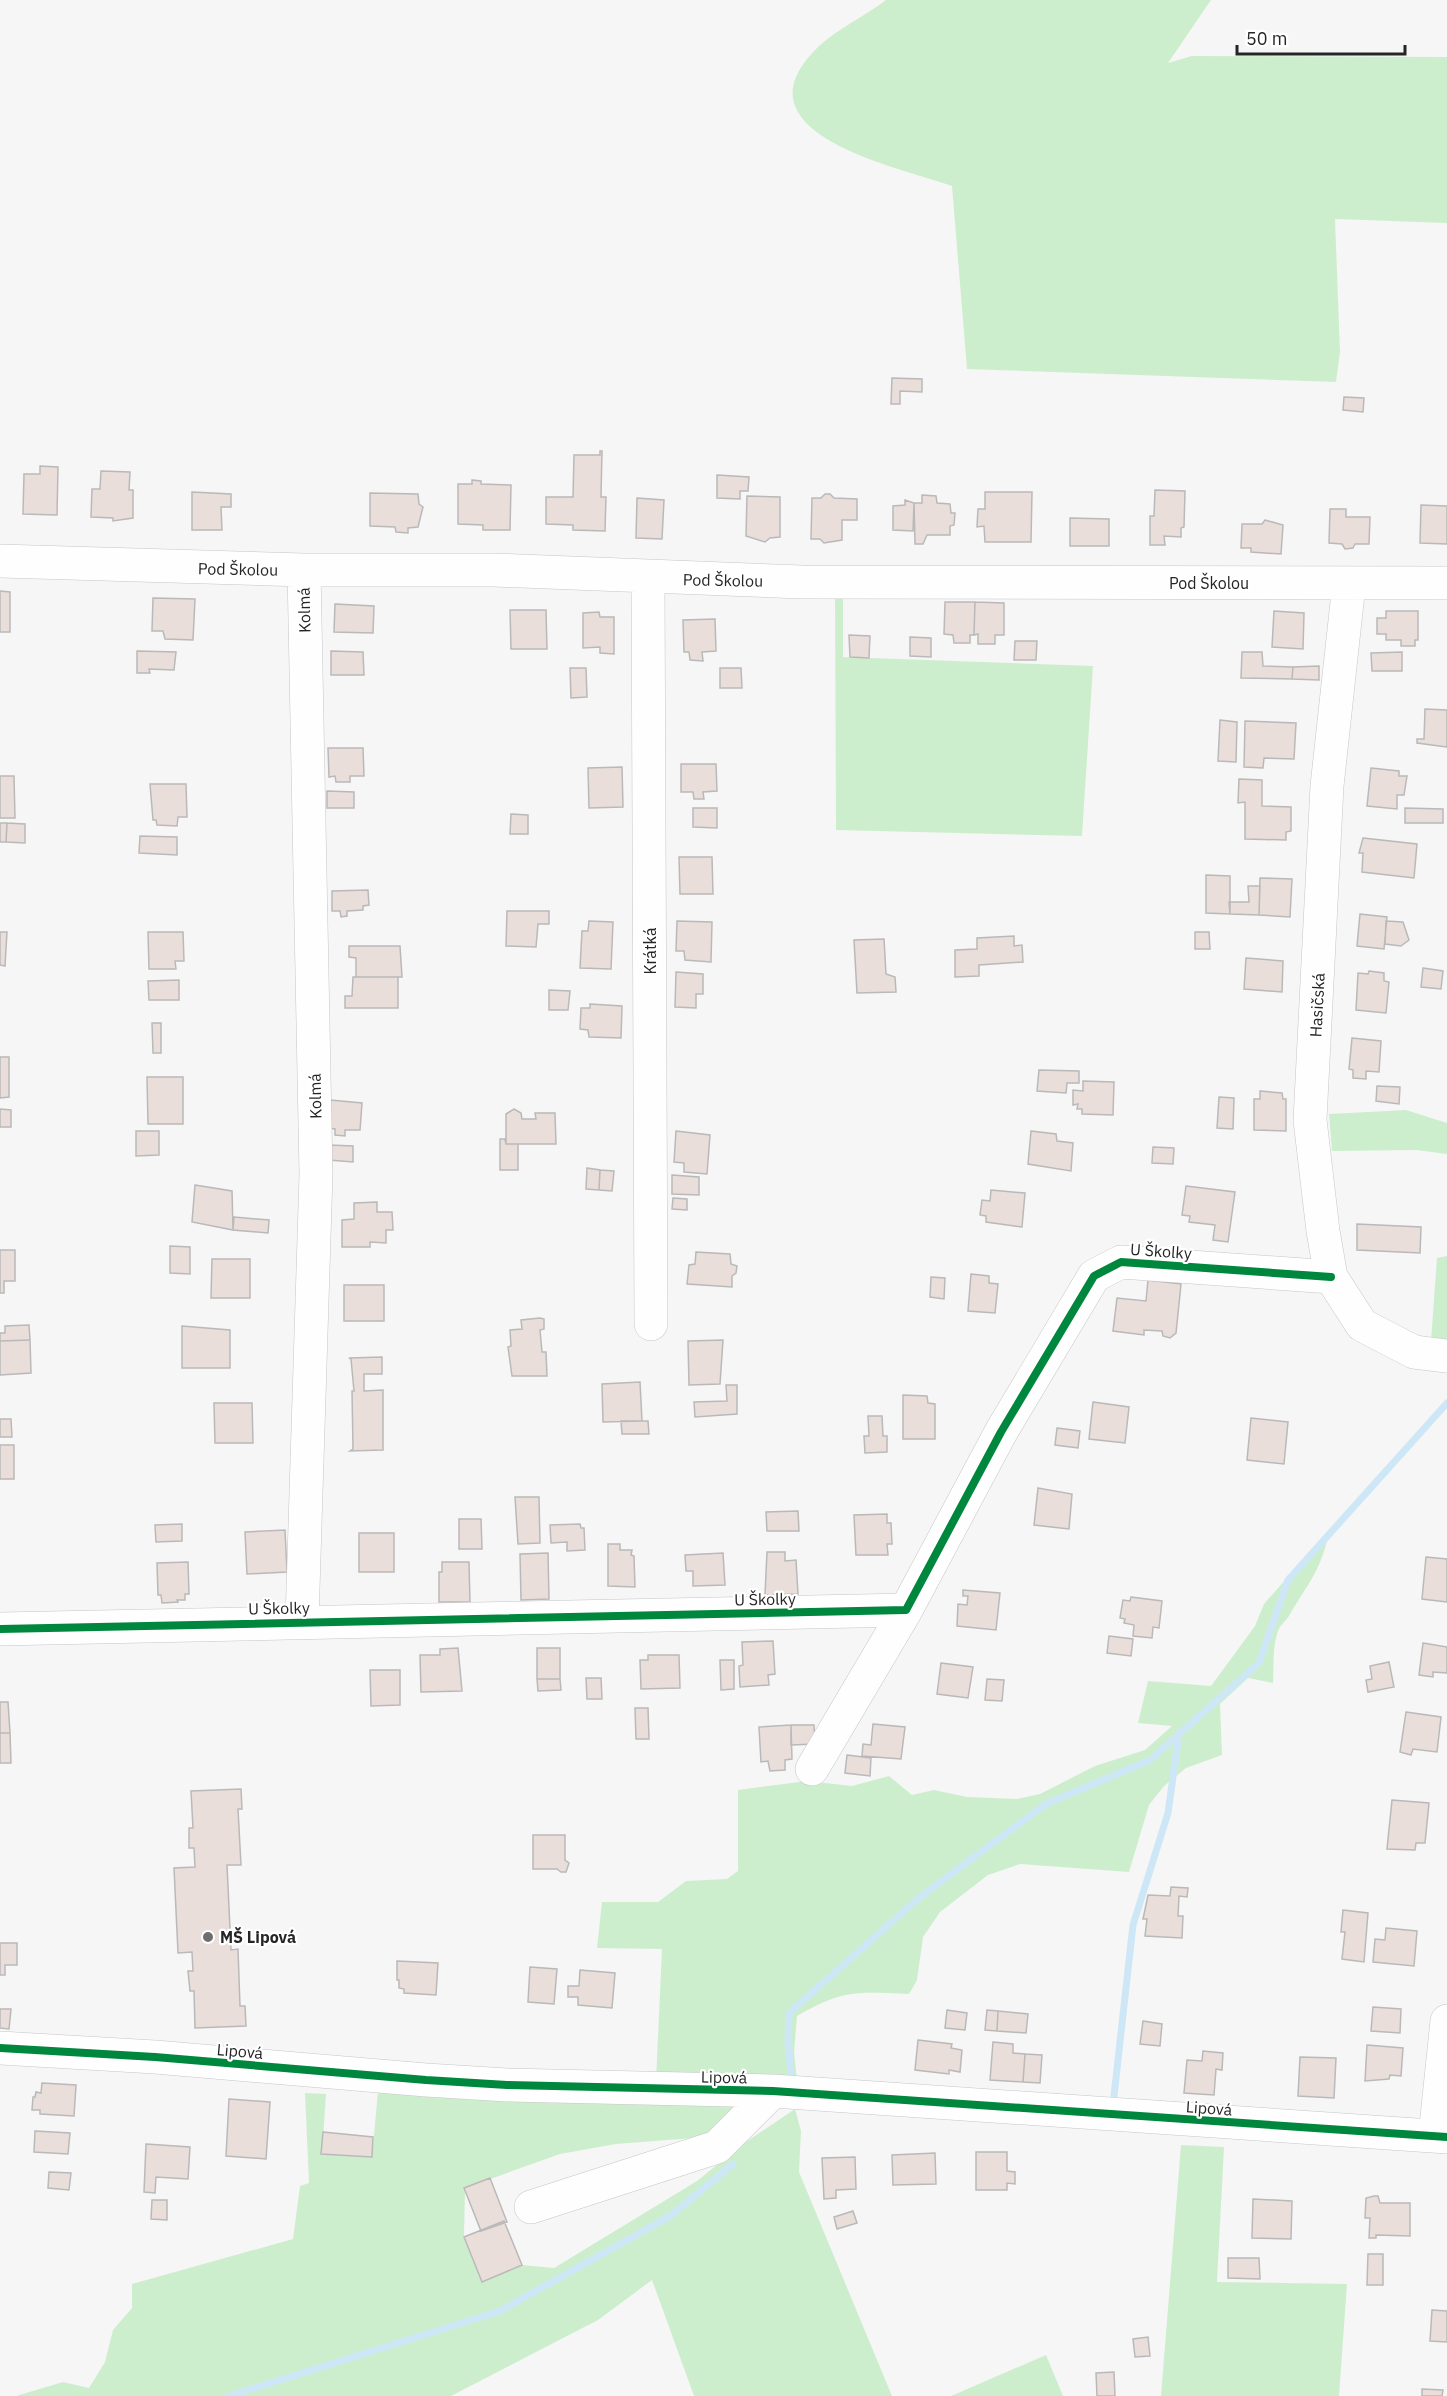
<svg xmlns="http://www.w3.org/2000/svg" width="1447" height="2396" viewBox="0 0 1447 2396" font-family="'IBM Plex Sans',sans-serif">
<rect width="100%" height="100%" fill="#f6f6f7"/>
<!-- green -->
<path fill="#cdeecd" d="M886,0h325l-43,63 24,-7 255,1v166l-112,-4 5,133 -4,30 -369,-13 -15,-183c-54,-19 -223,-53 -134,-139 19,-18 47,-31 68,-47z
M835,589h8v68l250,9 -11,170 -246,-6z
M1406,1110l41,13v31l-31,-4 -84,1 -3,-37z
M1447,1256v86l-16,-1 6,-83z
M1319,1541h8c-8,33 -23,48 -38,75 -3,5 -9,9 -11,15 -6,16 -4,35 -5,52l-25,-5 -28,26 2,51 -36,13 -22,18 -15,19 -20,67 -109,-8 -32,11 -48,37 -17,25 -6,43 -8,14c-53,-2 -65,-5 -112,22l-3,36 4,37 -142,-8 6,-132 -65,-1 5,-46h56l28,-21 41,-2 11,-8v-81l69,-9 45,5 37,-10 23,19 22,-5 33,7 50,2 23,-5 55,-28 50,-16 27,-24 -34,-3 10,-42 63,5 44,-60 9,-22z
M378,2091l374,10 -45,36 -91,7 -56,10 -95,34 -1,49 18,45 40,-17 32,3 143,-87 46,-37 52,-35 6,22 -2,41 93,224h-198l-42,-116 -54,40 -147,76h-435l47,-14 26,6 16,-26 8,-32 19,-22v-24l161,-45 7,-53 9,-3 -4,-90 21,1 -4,60 50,3z
M1181,2145l43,2 -7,135 130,2 -8,112h-178z
M1046,2355l17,41h-112z"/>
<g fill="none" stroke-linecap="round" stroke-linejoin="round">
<!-- stream -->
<path stroke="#cee7f7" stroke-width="7" d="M791,2074l-3,-31 1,-30 131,-116 126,-93 104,-44 109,-97 29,-83 159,-177
M1114,2096l19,-171 35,-112 11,-79
M229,2396l271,-85 170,-95 63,-52"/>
</g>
<!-- building -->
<path fill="#e9deda" stroke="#bab9b9" stroke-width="1.5" d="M892,378l30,1v13l-22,-1v13h-9z
M1344,397l20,1 -1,14 -20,-2z
M600,451h2l-1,46h5l-1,34 -32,-1v-5l-27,-1v-27h27l1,-42h26z
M40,466l18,1 -1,48 -34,-1 1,-40h16z
M101,471l29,1 -1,18h4v28l-20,3v-3l-22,-1 1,-28h8z
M717,475l32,2 -1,14h-8v8l-23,-1z
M472,480l9,1v3l30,1 -1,45h-27v-5l-25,-1v-40h14z
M1155,490l30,1 -1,36 -3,1v9l-17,-1 1,9h-15v-29h4z
M192,492l39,2v13h-10l1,23h-30z
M985,492h47l-1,50h-46l-1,-16 -7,1 1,-18h7z
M370,493l48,1 1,10 4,3 -5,20 -10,1v5l-12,-1 -1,-5 -25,-1z
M825,494h5l4,4 23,1v21h-15v20l-18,3 -4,-4h-9l1,-41h9z
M922,495l14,1 1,7 13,1 1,9h4l-1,12 -4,1v9h-23l-4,9h-8l-1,-41h8z
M747,496l33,1v40l-10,1 -5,4 -19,-6z
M637,498l27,2 -2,39 -26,-1z
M905,500l9,3 -1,28 -20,-1v-24l12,-1z
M1421,505l26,1v38l-27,-1z
M1330,509h16v8h24l-1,27h-14l-2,4 -8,1 -3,-5 -13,-1z
M1070,518l39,1v27h-39z
M1265,520l18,5 -2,29 -30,-2v-4h-10l1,-24h20z
M0,591l10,1v40h-10z
M153,598l42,1 -2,41 -28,-1 -2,-8h-11z
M945,602h30l-1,33h-4v8h-16l-1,-8 -9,-1z
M975,602l29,1v32h-9v9h-17v-10l-4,1z
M335,604l39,2 -1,27 -39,-1z
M510,610h36l1,39h-36z
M1274,611l30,2 -1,36 -31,-2z
M1386,611h32v29h-3v6h-14v-6h-15v-6h-9v-16h9z
M599,612l1,5h14v37l-14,-1v-6l-17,1v-35z
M715,619l1,32 -14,1 1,9 -13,-1 -1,-8h-5l-1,-32z
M849,635l21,1 -1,22 -19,-1z
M910,637l21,1v19l-21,-1z
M1015,641h22l-1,19h-22z
M137,651l39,1 -2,18 -25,-1 1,4h-13z
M331,651l32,1 1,23h-33z
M1242,652h20l1,14 30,1 -1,12 -51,-1z
M1402,652v19h-30l-1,-18z
M1319,666v14l-27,-1 1,-12z
M570,668h16l1,29 -16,1z
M720,668h21l1,20h-22z
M1425,709l22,1v37l-30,-4v-4h7z
M1220,720l17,2 -1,40 -18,-1z
M1245,721l51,2 -2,36 -30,-1 -1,10 -19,-1z
M328,748h35l1,28h-14v6h-14l-1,-6 -6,1z
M681,764h35l1,27 -14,1 1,7h-10l-1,-7h-12z
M622,767l1,40 -34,1 -1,-40z
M1371,768l28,3v5h8l-3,19h-7v14l-30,-3z
M0,776h14l1,42h-15z
M1239,779l23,1v26l29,1v24l-5,1v8l-41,-1v-37l-7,1z
M150,784h36l1,33h-9l-1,9 -20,-1 -1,-5h-3z
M327,791l27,1v16h-27z
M693,808h24v20l-24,-1z
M1405,808l38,1v14h-38z
M511,814l17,1v19h-18z
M0,823h7l-1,19h-6z
M7,823l18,1v19l-19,-1z
M140,836l37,1v18l-38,-2z
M1363,838l54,6 -3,34 -52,-6 1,-19h-4z
M679,857h33l1,37h-33z
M1206,875l24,1v38l-24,-1z
M1260,878l32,1 -2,38 -31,-2z
M1248,886h12l-1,29 -29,-1 -1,-12h20z
M368,890l1,15 -6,1v4l-16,1v5l-6,1 -1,-6h-8v-20z
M507,911h42v13h-11l-2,23 -30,-1z
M1360,914l27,3 -3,32 -27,-3z
M589,921l24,1 -2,47 -31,-1 2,-37h6z
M677,921l35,1 -1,40 -26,-2 -1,-9h-8z
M1386,921l17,1 6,18 -8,6 -16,-2z
M0,932h7l-2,34 -5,-1z
M148,932h35l1,29h-9l1,8h-27z
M1195,932h14l1,17h-15z
M1014,936v10l8,-1 1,17 -44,3v11l-24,1v-27l22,-1v-11z
M884,939l2,35 9,3 1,15 -39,1 -3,-53z
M349,946h51l2,31h-46v-19l-7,-1z
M1246,958l37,3 -1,31 -38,-3z
M1423,968l20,3 -2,18 -20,-2z
M1369,971l15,2v8l5,1 -3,31 -30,-3 2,-37 10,1z
M676,972l27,2v20h-7v14l-21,-1z
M353,977h45v31h-53v-12h7z
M179,980v20h-30l-1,-19z
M549,990l21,1 -2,19h-19z
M590,1004l32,2 -1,32 -32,-1 -1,-7 -8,-1 1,-21h9z
M152,1023h9v30h-8z
M1352,1038l29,3 -2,31 -13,-1v8l-13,-1v-8l-4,-1z
M0,1057h9v40l-9,1z
M1039,1070l40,1v12h-12l-1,10 -29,-2z
M147,1077h36v47h-35z
M1083,1081l31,1 -1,33 -31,-1v-5h-5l1,-5 -5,1v-15l10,1z
M1377,1086l23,1 -1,17 -23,-3z
M1260,1091l22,2 1,6h3v32l-32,-1v-31h6z
M1219,1097l15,1 -1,31 -16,-1z
M330,1100l32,3 -2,27h-15v6l-10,-1v-6l-6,-1z
M0,1109l11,1v17h-11z
M514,1109l7,4 1,6h14l-1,-6h20l1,31h-50v-30z
M136,1131h23v24l-23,1z
M676,1131l34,4 -3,39 -23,-2v-9l-10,-1z
M1031,1131l25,3 1,7 16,2 -2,28 -43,-7z
M500,1139h5l1,5h12v26h-18z
M329,1145l24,1v16l-24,-2z
M1153,1147l21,1 -1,16 -21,-1z
M587,1168l13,2 -1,20 -13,-1z
M600,1170l14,1 -2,20 -13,-1z
M672,1175l27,2v18l-27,-1z
M195,1185l37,6 1,39 -41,-8z
M1186,1186l49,6 -7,50 -15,-2 2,-15 -26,-3 1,-6 -8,-1z
M991,1190l34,3 -3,34 -36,-5v-6l-6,-1 2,-15 8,1z
M673,1198l14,1v11l-15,-1z
M377,1202v10h15l1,18h-7v13l-16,-1v5h-28v-27l12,-1v-16z
M234,1217l35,3 -1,13 -35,-3z
M1357,1224l64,3 -1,26 -63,-3z
M170,1246l20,1v27l-20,-1z
M0,1250h15v31h-11v12h-4z
M696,1252l34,2 1,10 6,2 -1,7 -4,3v11l-45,-3 2,-19 6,-1z
M212,1259h38v39h-39z
M971,1274l18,2v7l9,1 -3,29 -27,-2z
M931,1277l14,1 -1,21 -14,-2z
M1148,1280l33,4 -5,49 -6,5 -7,-2 -1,-5 -18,-1v5l-31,-4 4,-33 29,3z
M344,1285h40v36h-40z
M540,1318l4,1v10l-4,1 2,22h4l1,24h-35l-4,-29 3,-1 -1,-16 12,-1 -1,-9z
M29,1325l1,15 -30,1v-8h5v-7z
M182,1326l48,4v38h-48z
M30,1340l1,33 -31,2v-34z
M723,1340l-3,44 -31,1 -1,-44z
M382,1357v17h-18v17l19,-1v60l-33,1 3,-2 -1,-58h2l-3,-32 -2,-1z
M640,1382l2,39 -39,1 -1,-38z
M726,1385h11v29l-42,3 -1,-15 33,-1z
M903,1395l24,1 1,7 7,1v35h-32z
M1093,1402l36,5 -4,36 -36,-4z
M214,1403h38l1,40h-38z
M868,1416h14l1,20h4v16l-22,1 -1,-17h5z
M1251,1418l37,4 -4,42 -37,-4z
M0,1419h11l1,18h-12z
M621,1421h27l1,13h-27z
M1057,1428l23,3 -2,17 -23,-3z
M0,1445h14v34h-14z
M1038,1488l34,6 -3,35 -35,-4z
M515,1497h24l1,46 -22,1z
M798,1511l1,20h-32l-1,-19z
M887,1514v9h4l1,21h-5l1,11h-32l-2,-40z
M459,1519h22l1,30h-23z
M182,1524v17l-26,1 -1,-17z
M580,1524l1,4h3l1,22 -18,1v-9l-16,1 -1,-18z
M285,1530l2,42 -40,2 -2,-42z
M359,1533h35v39h-35z
M608,1544h12v6h12l-1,5 3,1 1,31 -27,-1z
M767,1552h18v9l11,-1 2,34 -33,1z
M548,1553l1,46 -28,1 -1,-46z
M723,1553l2,32 -32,1v-15h-7l-1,-16z
M1426,1557l21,2v43l-25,-3z
M188,1562l1,32h-4v6h-8l1,2 -16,1 -1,-8h-3l-1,-32z
M442,1562h27l1,40h-31v-30h3z
M963,1590l37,3 -4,37 -39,-4 1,-22 9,1 1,-9h-5z
M1131,1597l31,4 -3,27 -6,-1 -1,11 -19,-2 1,-11 -10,-2 1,-4 -5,-1 3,-18 7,1z
M1109,1636l24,3 -2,17 -24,-3z
M773,1641l2,33 -7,1 1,10 -29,2 -1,-21 4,-1 -1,-23z
M1423,1643l24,4v26l-14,-1v5l-14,-2z
M458,1648l4,43 -41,1 -1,-37h20v-6z
M537,1648h23v31h-23z
M648,1655h31l1,33 -39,1 -1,-29h8z
M720,1660h14v29l-13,1z
M1389,1662l5,25 -26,5 -2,-12 6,-1 -2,-13z
M941,1663l32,4 -5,31 -31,-4z
M370,1670h30v35l-29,1z
M586,1678h15l1,21h-15z
M537,1679h23l1,11 -23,1z
M987,1679l17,1 -2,21 -17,-1z
M0,1702h8l2,31h-10z
M635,1708h13l1,31h-13z
M1406,1712l35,5 -4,35 -24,-3 -2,6 -11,-3z
M873,1724l32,3 -4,32 -39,-3 1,-12 8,1z
M791,1725h23l1,19 -24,1z
M791,1725l1,34 -7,1v10l-15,1 -2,-10 -7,1 -2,-35z
M0,1733h10l1,30h-11z
M847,1755l24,3 -1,18 -25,-3z
M241,1789l1,20h-4l3,56h-14l4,85 7,-1 2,57h5l1,20 -51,2 -1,-37h-4l-2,-20h5l-1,-19 -14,1 -4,-85 21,-1 -1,-19h-5v-20h4l-2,-37z
M1392,1800l37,3 -4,40h-9l-1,7 -28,-1z
M533,1835h32v25l4,3 -3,9h-5l-4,-3h-24z
M1171,1887l17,1 -1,9 -8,-1 -1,20h5l-1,22 -37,-2 2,-17h-4l5,-24 22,1z
M1343,1910l25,3 -4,49 -22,-3 3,-27h-4z
M1386,1928l31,3 -3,35 -41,-4 2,-23 10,1z
M0,1943h17v22h-12v10h-5z
M397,1961l41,2 -2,32 -32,-2v-4l-5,-1v-8h-2z
M530,1967l27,2 -3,35 -26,-2z
M580,1970l35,3 -3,35 -34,-3v-8h-10v-11h11z
M1373,2007l28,2 -1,24 -29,-2z
M0,2009h11l-2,20 -9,-1z
M947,2010l20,3 -2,17 -20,-2z
M987,2010l11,1 -1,20 -12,-1z
M998,2011l30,3 -2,19 -29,-2z
M1143,2021l19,3 -2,22 -20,-2z
M918,2040l34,4 -1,4 11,2 -2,22 -11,-2v4l-34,-4z
M993,2042l20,2v9l12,1 -2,28 -33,-2z
M1367,2045l36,3 -2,28 -11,-1 -1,4 -24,2z
M1203,2051l20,2 -1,17 -6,-1 -2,26 -30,-2 3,-33 15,1z
M1025,2054l17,1 -2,28 -17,-1z
M1300,2057l36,1 -2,40 -36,-2z
M42,2083l34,2 -2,31 -34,-2v-4h-8l1,-13h2l1,-5 5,1z
M229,2099l41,3 -4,57 -40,-3z
M35,2131l35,2 -2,21 -34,-2z
M323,2132l50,5 -1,20 -51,-3z
M146,2144l44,3 -2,32 -32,-2 -1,16 -11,-1z
M976,2152h31v19l8,1v12l-8,-1v7h-31z
M935,2153l1,31 -43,1 -1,-30z
M855,2157l1,32 -20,1v8l-12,1 -2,-41z
M49,2172l22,1 -2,17 -21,-2z
M490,2178l17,44 -26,9 -17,-43z
M1374,2196h4l2,7h30v33l-34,-1v3h-7l1,-20h-5l1,-20z
M1253,2199l39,2 -1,38 -39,-1z
M152,2200h15v20l-16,-1z
M853,2211l4,12 -20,6 -3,-12z
M504,2221l18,44 -40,17 -18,-45z
M1368,2254h15v31h-16z
M1228,2258h31l1,21 -32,-1z
M1432,2310l15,1v31l-17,-1z
M1148,2337l2,19 -15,1 -2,-18z
M1114,2372l1,24h-18l-1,-23z
M1422,2389l21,1 -1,6h-20z"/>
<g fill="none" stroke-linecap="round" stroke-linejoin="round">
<defs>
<path id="minor" d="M0,561l304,9h190l308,12 645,1
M648,578l3,746
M1349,584l-22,202 -17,334 13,111 8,46 31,48 52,27 33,4
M302,1621l14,-447 -12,-604
M0,1629l906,-19 95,-178 93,-156 27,-14 210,15
M812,1769l94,-159
M0,2048l155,9 271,23 81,5 266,6 674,46
M1435,2136l12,-115
M531,2207l186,-60 56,-56"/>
</defs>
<!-- minor casing -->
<use href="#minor" stroke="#c6c6c7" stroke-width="34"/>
<!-- minor -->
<use href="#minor" stroke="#fefefe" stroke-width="33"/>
<defs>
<path id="cycleway" d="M0,1629l906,-19 95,-178 93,-156 27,-14 210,15
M0,2048l155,9 271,23 81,5 266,6 674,46"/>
</defs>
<!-- cycleway casing -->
<use href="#cycleway" stroke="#fff" stroke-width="11"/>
<!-- cycleway -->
<use href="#cycleway" stroke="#00873e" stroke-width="8"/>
</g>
<!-- markers -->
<circle fill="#6e6e6f" stroke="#fff" stroke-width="2" cx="208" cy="1937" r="6"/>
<g text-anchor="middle" stroke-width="4.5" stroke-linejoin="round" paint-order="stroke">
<!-- street labels -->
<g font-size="16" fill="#252526" stroke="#fff">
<text transform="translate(238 569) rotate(1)" y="6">Pod Školou</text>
<text transform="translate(723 580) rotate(1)" y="6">Pod Školou</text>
<text x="1209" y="589">Pod Školou</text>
<text transform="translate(304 610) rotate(-91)" y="6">Kolmá</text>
<text transform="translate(650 951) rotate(-90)" y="6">Krátká</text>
<text transform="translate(1317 1005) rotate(-87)" y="6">Hasičská</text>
<text transform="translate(315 1096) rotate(-91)" y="6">Kolmá</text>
<text transform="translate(1161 1251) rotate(4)" y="6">U Školky</text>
<text transform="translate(765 1599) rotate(-1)" y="6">U Školky</text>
<text transform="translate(279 1608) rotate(-1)" y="6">U Školky</text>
<text transform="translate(240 2051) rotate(5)" y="6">Lipová</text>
<text transform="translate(724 2077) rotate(1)" y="6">Lipová</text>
<text transform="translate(1209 2108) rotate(4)" y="6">Lipová</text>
</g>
<!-- poi labels -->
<g font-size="16" font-weight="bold" fill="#252526" stroke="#fff" text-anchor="start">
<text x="220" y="1943">MŠ Lipová</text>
</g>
</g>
<!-- scale -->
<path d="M1237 45v9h168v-9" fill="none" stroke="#252526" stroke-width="3"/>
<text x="1246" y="45" font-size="18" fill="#252526" stroke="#ffffff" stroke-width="4.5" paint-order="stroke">50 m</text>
</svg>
